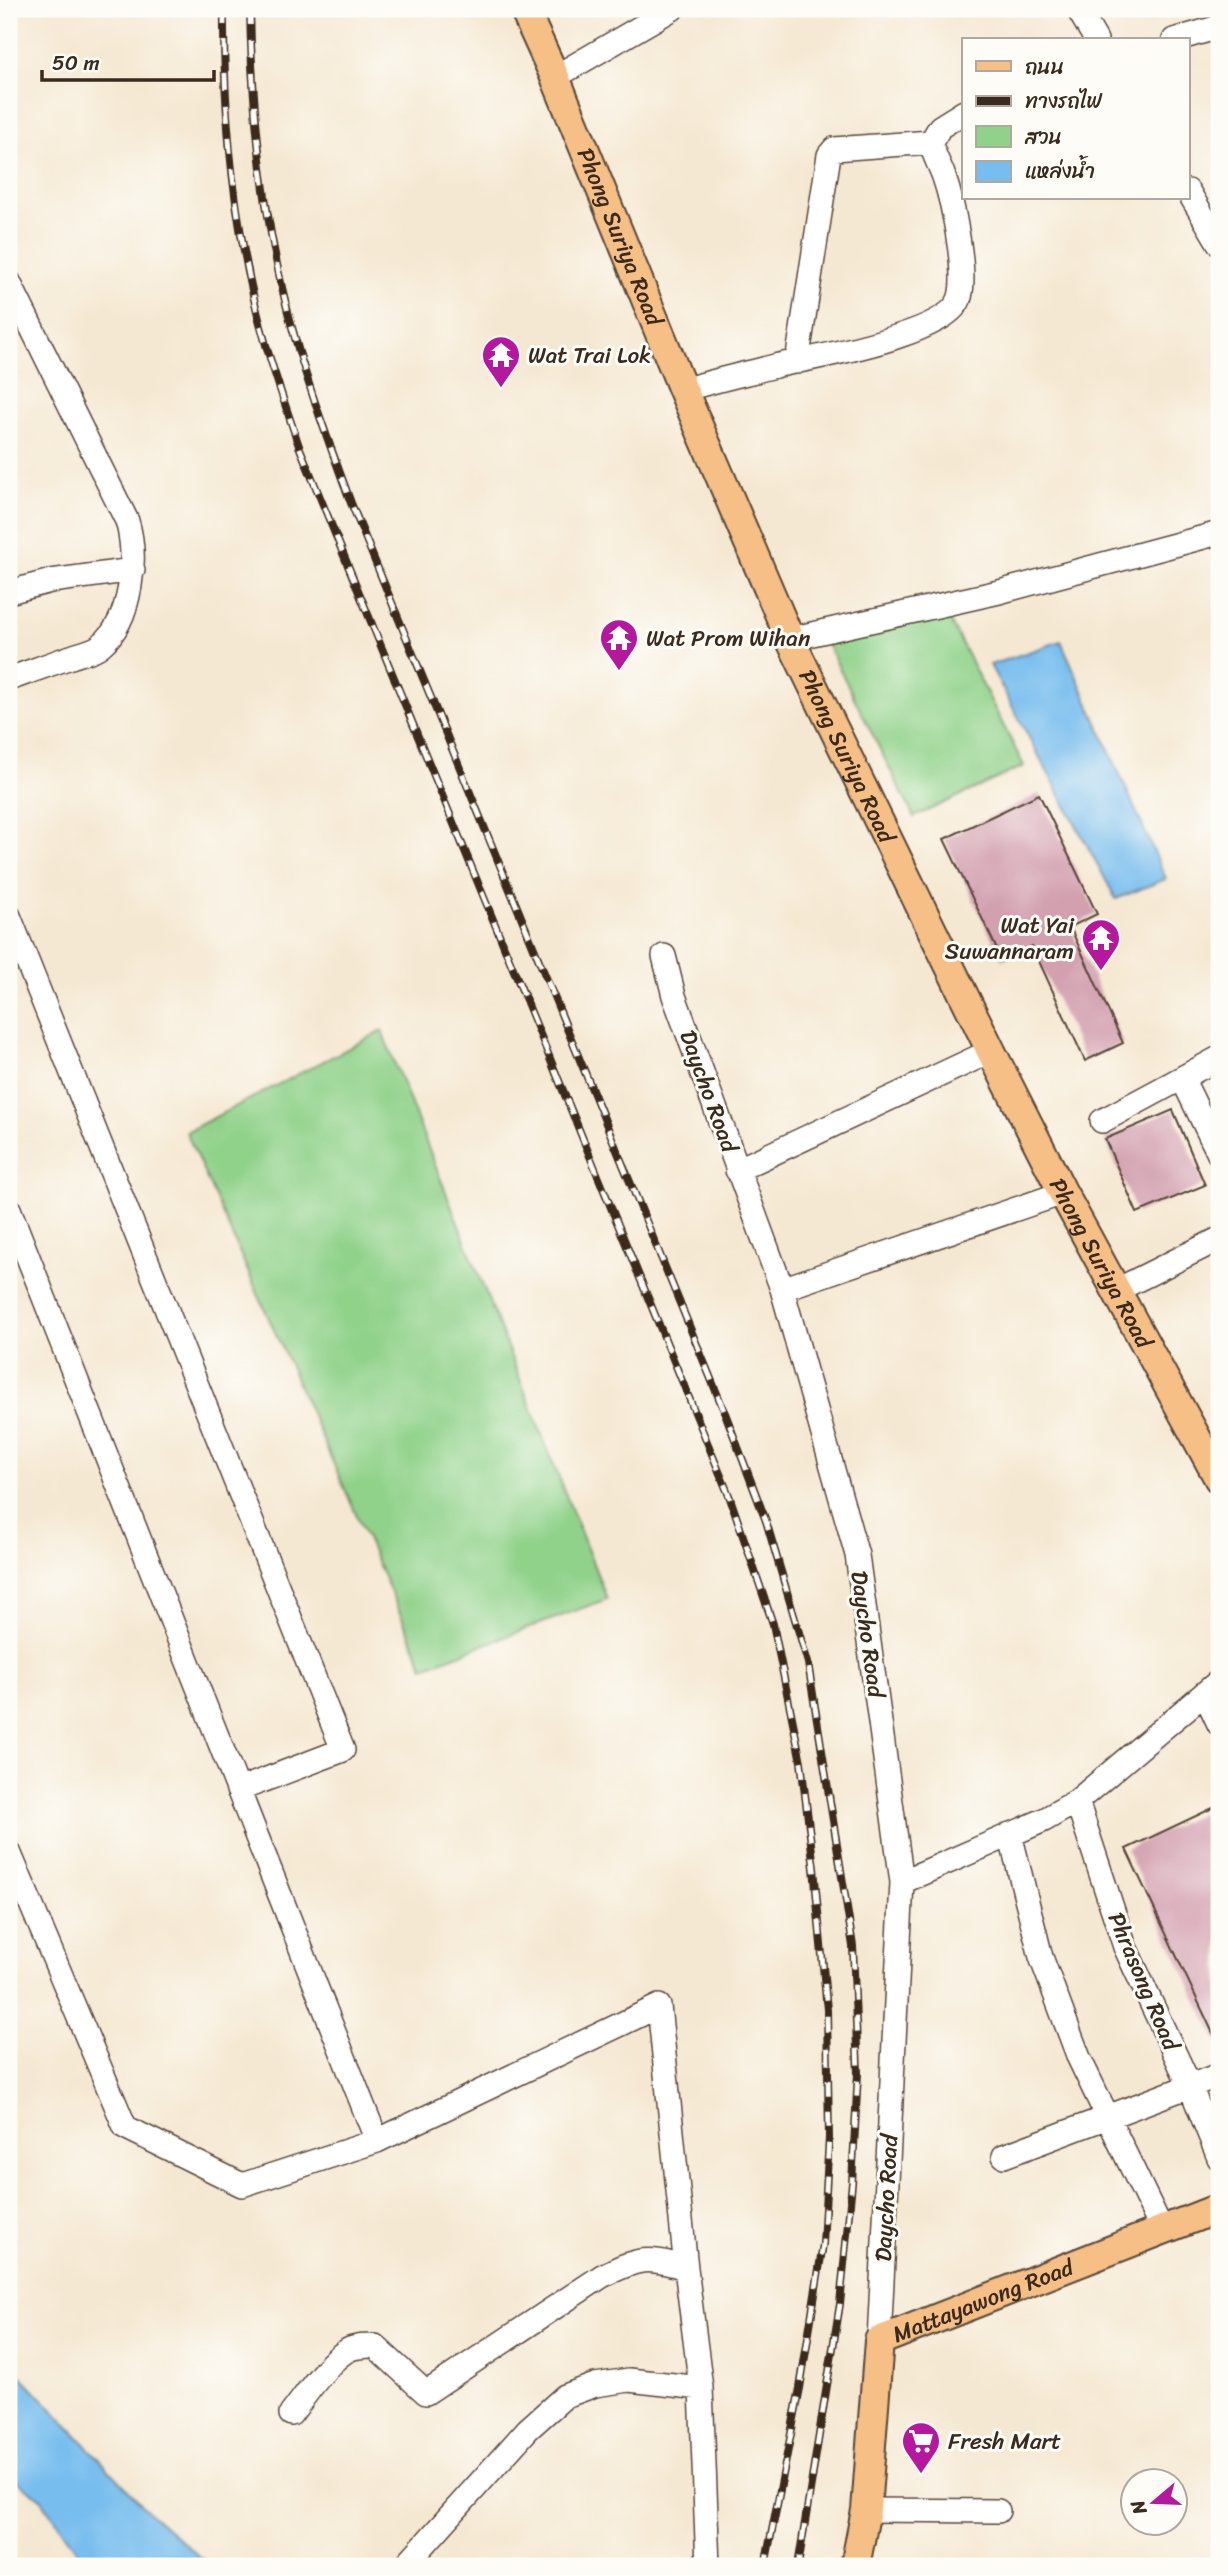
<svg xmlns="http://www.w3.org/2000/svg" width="1228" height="2575" viewBox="0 0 1228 2575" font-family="Sriracha,'Playpen Sans Thai',sans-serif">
<rect width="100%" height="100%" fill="#fdfcf7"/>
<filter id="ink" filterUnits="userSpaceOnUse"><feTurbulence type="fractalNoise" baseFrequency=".0143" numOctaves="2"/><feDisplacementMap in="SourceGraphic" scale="14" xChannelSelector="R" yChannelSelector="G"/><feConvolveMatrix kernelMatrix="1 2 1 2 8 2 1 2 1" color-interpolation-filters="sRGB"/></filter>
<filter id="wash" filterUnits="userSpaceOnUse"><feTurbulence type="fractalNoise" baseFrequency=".00686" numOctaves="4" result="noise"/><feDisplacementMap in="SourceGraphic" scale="28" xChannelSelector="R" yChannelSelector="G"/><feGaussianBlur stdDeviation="1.57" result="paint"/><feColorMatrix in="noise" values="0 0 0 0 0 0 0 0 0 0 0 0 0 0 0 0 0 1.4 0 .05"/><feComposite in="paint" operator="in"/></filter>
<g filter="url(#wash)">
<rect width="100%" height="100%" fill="#f5e8d2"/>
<!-- green -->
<path fill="#90d28a" stroke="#667e54" stroke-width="2" d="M946,613l78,153 -110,51 -89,-177z
M382,1031l225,568 -183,68 -238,-535z"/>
<!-- water -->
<path fill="#77bdee" stroke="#597486" stroke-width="2" d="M1061,641l105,238 -50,20 -126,-234z
M9,2363l143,152 58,51h-123l-45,-66 -33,-25z"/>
<g id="blocks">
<!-- building -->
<path fill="#d3a0b0" d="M1039,794l58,120 -27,13 53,116 -38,18 -53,-115 -30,14 -58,-121z
M1173,1110l32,75 -68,28 -32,-74z
M1219,1805v241l-93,-197z"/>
</g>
</g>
<g filter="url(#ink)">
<use href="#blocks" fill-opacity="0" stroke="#574639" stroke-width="2"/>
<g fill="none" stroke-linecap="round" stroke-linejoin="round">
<defs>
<path id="minor" d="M1078,9l18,31
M1174,40l45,-13
M555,77l117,-68
M1188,191l31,52
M9,282l118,239c11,36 5,99 -26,124 -8,7 -20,8 -30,12 -21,7 -42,15 -62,22
M797,362l32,-207 5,-6 97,-7
M683,390c30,-9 61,-16 92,-24 36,-8 175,-31 185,-69 7,-26 -7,-94 -16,-120 -4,-12 -11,-22 -13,-35l9,-15 24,-15
M9,592l42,-11 82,-11
M790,639l209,-47 220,-59
M9,916l334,834 -105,40
M664,956l10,40 108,293 75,266 45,327 -23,459
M1182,1078l37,76
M1102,1121l117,-63
M737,1170l254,-119
M9,1209l368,932
M782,1289l281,-96
M1117,1290l102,-51
M1205,1694l14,30
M1077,1801l48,146 65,139 29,72
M1010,1834l31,123 38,101 83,172
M9,1852l116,275 117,58 135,-44 282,-135 27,262 15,120 7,178
M902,1882l142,-62 33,-19 142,-120
M1004,2156l215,-81
M291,2414c15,-19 36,-52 57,-64 8,-4 18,-4 27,-4l51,47 176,-117c37,-18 44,-20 84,-8
M866,2510l132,1
M405,2566l123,-137 37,-33 30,-11 34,-5 72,8"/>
<g id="major">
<path id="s1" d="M524,9l31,68 128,313 107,249 201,412 72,142 156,286"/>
<path id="s2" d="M855,2566l11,-56 13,-169 340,-133"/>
</g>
</defs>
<!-- minor casing -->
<use href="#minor" stroke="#574639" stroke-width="26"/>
<!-- major casing -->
<use href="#major" stroke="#574639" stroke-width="32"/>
<!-- minor -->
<use href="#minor" stroke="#fff" stroke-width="23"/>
<!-- major -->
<use href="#major" stroke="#f5bf86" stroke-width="28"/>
<defs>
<path id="rail" d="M224,9c-1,112 11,228 42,336 10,34 22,68 33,101l431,1052 43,126 28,138 13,106 13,142 2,127 -6,107 -23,144 -35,178
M250,9c2,108 14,217 43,322 16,58 37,115 58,172l374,910 41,108 42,142 45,283 5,127 -6,110 -12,121 -42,262"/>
</defs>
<!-- rail casing -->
<use href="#rail" stroke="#3b2a1e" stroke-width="8"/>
<!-- rail -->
<use href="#rail" stroke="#fdfcf7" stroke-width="5" stroke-dasharray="16" stroke-linecap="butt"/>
</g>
</g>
<!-- icons -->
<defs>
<symbol id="temple-pin" viewBox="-11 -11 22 30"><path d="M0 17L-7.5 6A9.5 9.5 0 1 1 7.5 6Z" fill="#b5179e" stroke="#fdfcf7"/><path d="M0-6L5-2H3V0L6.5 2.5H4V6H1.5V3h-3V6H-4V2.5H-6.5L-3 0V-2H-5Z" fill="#fff"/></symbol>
<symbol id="supermarket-pin" viewBox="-11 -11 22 30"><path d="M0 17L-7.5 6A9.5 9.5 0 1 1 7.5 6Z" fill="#b5179e" stroke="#fdfcf7"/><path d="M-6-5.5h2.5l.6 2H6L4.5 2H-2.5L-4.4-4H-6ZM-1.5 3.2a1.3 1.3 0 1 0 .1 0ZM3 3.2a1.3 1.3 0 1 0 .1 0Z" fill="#fff"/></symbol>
</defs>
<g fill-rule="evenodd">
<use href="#temple-pin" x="479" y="333" width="44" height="60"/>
<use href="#temple-pin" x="597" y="616" width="44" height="60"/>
<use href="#temple-pin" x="1079" y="916" width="44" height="60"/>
<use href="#supermarket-pin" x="899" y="2419" width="44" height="60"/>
</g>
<g text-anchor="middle" stroke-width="6" stroke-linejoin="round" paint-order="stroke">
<!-- street labels -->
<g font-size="23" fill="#3b2a1e" stroke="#fdfcf7">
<text dy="8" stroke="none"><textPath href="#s1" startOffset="247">Phong Suriya Road</textPath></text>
<text dy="8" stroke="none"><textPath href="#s1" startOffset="814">Phong Suriya Road</textPath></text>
<text transform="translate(709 1091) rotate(70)" y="8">Daycho Road</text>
<text dy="8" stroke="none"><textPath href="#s1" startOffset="1381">Phong Suriya Road</textPath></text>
<text transform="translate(868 1634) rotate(82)" y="8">Daycho Road</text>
<text transform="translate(1144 1981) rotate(67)" y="8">Phrasong Road</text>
<text transform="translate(886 2198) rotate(-87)" y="8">Daycho Road</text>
<text dy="8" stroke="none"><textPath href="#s2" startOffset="338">Mattayawong Road</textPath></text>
</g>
<!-- poi labels -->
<g font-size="23" fill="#3b2a1e" stroke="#fdfcf7" text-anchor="start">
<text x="528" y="363">Wat Trai Lok</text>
<text x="646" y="646">Wat Prom Wihan</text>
<text x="1074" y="933" text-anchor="end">Wat Yai<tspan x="1074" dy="26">Suwannaram</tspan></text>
<text x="948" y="2449">Fresh Mart</text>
</g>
</g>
<!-- margin -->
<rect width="1228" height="2575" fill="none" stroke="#fdfcf7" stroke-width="35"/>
<!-- legend -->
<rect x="962" y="38" width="228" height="161" fill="#fdfcf7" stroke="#afa8a0" stroke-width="2"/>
<rect x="976" y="61" width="35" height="10" fill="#f5bf86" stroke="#afa8a0" stroke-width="2"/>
<text x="1025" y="74" font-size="21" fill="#3b2a1e">ถนน</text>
<rect x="976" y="96" width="35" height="10" fill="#3b2a1e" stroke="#afa8a0" stroke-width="2"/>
<text x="1025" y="108" font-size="21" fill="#3b2a1e">ทางรถไฟ</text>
<rect x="976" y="126" width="35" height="21" fill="#90d28a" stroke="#afa8a0" stroke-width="2"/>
<text x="1025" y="144" font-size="21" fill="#3b2a1e">สวน</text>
<rect x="976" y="161" width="35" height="21" fill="#77bdee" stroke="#afa8a0" stroke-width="2"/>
<text x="1025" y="178" font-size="21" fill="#3b2a1e">แหล่งน้ำ</text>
<!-- north arrow -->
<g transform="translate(1154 2502) rotate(251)"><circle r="33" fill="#fdfcf7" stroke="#afa8a0" stroke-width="2"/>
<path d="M0-5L12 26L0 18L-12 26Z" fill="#b5179e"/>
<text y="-10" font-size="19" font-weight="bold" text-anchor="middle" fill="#3b2a1e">N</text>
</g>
<!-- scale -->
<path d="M42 70v10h172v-10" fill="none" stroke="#3b2a1e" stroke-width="3.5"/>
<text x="52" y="70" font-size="21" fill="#3b2a1e" stroke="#fdfcf7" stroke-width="5" paint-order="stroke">50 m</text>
</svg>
